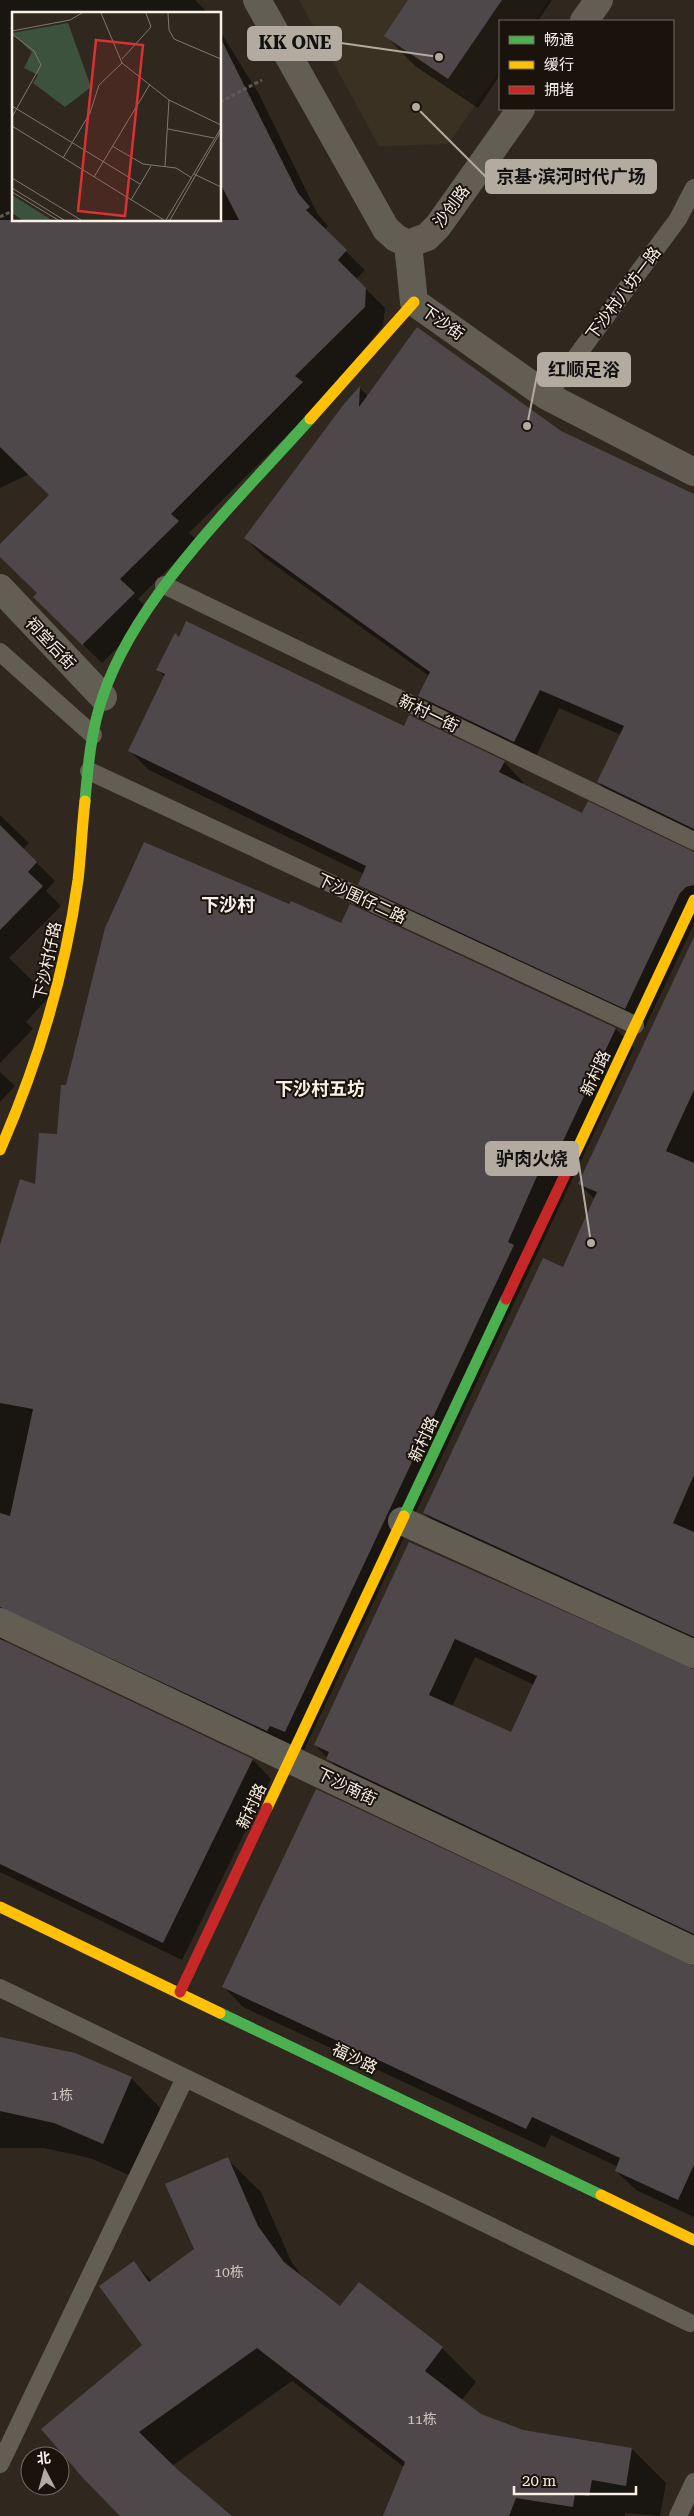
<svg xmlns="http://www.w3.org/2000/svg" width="694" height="2516" viewBox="0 0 694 2516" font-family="'Roboto Serif','Noto Sans SC',serif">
<rect width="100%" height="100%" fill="#30281f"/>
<!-- commercial -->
<path fill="#3a3122" d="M299,0h250l-15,21h-34v49l-52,74 -69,2z"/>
<!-- shadow -->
<path fill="#0007" fill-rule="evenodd" d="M0,0h195l14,14h-195v206h206v-189l39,63 58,119 11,13 -4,4 41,40 -9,9 29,29 -2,18 -62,76 -132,131 8,7 -59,59 14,14 -50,50 -67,-66 3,-4 -38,-38v-9l51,-51 -22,-21 -29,14z
M410,0h142l-14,21h-38v54l-22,33 -63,-42 -29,-30z
M360,388l8,8 192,36 134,64v342l-76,-36 -20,-20 23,-47 -62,-27 -25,53 -95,-46 -19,-19 9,-20 -164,-118 -20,-20z
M179,639l225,89 100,34 19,20 -1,3 61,29 111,39v71l-49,103 -266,-123 -19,-20 4,-10 -215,-104 -19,-19 35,-74 -7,-7z
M0,815l29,28 -6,6 32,32 -9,10 15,15 -52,52 40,39 -23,25 7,7 -33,34z
M290,906l52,19 8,-19 266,123 18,19 -330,702 -300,-116 -1,8 250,118 18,19 -89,181 -182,-88v-623l36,-64 23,-49 8,-49z
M694,940v707l-250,-115 -20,-19 140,-244 31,-70 -16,-15z
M0,1072l15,14 -15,16z
M410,1543l284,128v272l-347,-165 -32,-33zM475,1657l59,28 -22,49 -60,-27z
M694,1968v249l-58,-27 -20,-19 2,-4 -67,-32 -6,13 -302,-141 -19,-20z
M0,2042l131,36 35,36 -28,65 -48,-21 -46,-10h-44z
M227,2159l34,33 30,69 13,18 37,28 18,-23 83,64 34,34 -15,19 20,15 42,16 109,17 34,34 -6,33 -35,-3v3h-240l19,-49 -112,-86 -120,85 60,50h-110l21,-171 -9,-82 18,18 43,-32z"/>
<!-- building -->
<path fill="#4e484a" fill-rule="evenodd" d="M408,0h94l-54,79 -64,-43z
M220,37l78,156 12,14 -4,3 41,40 -9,10 28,28 -1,19 -70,69 8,6 -132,132 8,7 -59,58 15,14 -53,52 -49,-48 4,-4 -37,-36v-13l49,-49 -49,-48v-227h239l-19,-37z
M417,327l144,104 133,63v335l-97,-47 27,-56 -84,-36 -26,52 -96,-46 12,-24 -186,-134 100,-134 16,-18 -1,21z
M186,621l218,105 5,-11 96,46 -6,11 83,41 6,-12 106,51v33l-8,2 -6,6 -55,116 -267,-124 8,-19 -238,-115 37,-77 -9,-4 19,-37 4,4z
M0,825l37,37 -9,10 15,14 -43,44z
M144,842l145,62 2,-3 50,22 9,-19 266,124 -67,143 -8,-4 -33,75 6,3 -229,487 -15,-6 -3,5 -267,-124v-94l10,3 23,-107 -33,-6v-158l20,-66 15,5 4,-51 18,1 4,-49h5l39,-157z
M694,937v153l-28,61 28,12v312l-21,48 21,9v105l-271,-124 120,-255 20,9 34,-75 -19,-8z
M409,1542l285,127v265l-368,-175 3,-7 -15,-7zM455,1639l82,37 -26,56 -82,-37z
M0,1639l253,120 -90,184 -163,-79z
M316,1789l378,177v199l-16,35 -63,-29 5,-13 -88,-41 -6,12 -304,-142z
M0,2037l75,16 57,24 -29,67 -49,-21 -54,-12z
M228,2157l30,69 26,36 56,44 19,-24 84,65 -18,24 56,43 42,16 109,18 -6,38 -34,-6 -3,16 -14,-2 -2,13 -57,-9 -7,18h-126l22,-54 -148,-114 -118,84 39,38 54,46h-112l-37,-38 -42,-49 101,-84 -43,-59 35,-25 15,21 45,-33 -29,-65z"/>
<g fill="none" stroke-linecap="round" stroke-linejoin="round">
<!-- path -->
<path stroke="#5f5a52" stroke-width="3" stroke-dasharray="4 2.5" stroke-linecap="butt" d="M220,102l42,-22
M0,217l14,-7"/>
<!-- lane -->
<path stroke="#635e53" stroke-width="18" d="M547,396l131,-177 16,-31
M164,585l530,256
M0,652l93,83
M89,771l546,254
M0,1988l690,335
M0,2464l185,-386
M678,2516l16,-34"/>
<!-- street -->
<path stroke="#635e53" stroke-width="28" d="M257,0l129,229 10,9 12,6 6,58 133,94 147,76
M584,21l15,-21
M408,244l19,-7 11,-11 83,-117
M0,588l103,109
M402,1521l292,133
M0,1622l694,329"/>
<!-- fast -->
<path stroke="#4caf50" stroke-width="11" d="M85,801c3,-35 6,-71 18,-105 33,-100 137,-198 207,-277
M404,1516l102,-217
M220,2013l381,182"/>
<!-- slow -->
<path stroke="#ffc107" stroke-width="11" d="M310,419l104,-117
M0,1150c38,-87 65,-176 78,-270 3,-26 4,-53 7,-79
M572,1160l122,-260
M267,1808l137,-292
M0,1907l220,106
M601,2195l93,45"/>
<!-- jam -->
<path stroke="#c62828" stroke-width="11" d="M506,1299l66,-139
M180,1992l87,-184"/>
</g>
<g text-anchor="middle" stroke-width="4" stroke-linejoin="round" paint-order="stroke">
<!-- number labels -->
<g font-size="14" fill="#cec6bf">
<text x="62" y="2100">1栋</text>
<text x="229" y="2277">10栋</text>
<text x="422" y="2424">11栋</text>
</g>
<!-- street labels -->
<g font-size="16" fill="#f9f0e6" stroke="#19130c">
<text transform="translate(451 206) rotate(-53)" y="6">沙创路</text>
<text transform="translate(623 293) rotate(-53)" y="6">下沙村八坊一路</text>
<text transform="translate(443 322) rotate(35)" y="6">下沙街</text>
<text transform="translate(51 643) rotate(47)" y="6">祠堂后街</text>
<text transform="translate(429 713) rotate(26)" y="6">新村一街</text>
<text transform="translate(362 898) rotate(25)" y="6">下沙围仔二路</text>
<text transform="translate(47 961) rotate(-78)" y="6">下沙村仔路</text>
<text transform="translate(595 1073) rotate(-65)" y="6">新村路</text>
<text transform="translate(423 1439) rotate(-65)" y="6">新村路</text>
<text transform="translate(347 1786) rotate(26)" y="6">下沙南街</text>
<text transform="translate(251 1806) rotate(-65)" y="6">新村路</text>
<text transform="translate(355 2058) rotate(26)" y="6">福沙路</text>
</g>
<!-- neighbourhood labels -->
<g font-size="18" font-weight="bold" fill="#f9f0e6" stroke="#19130c">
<text x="228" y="911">下沙村</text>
<text x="320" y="1095">下沙村五坊</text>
</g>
</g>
<!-- overview -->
<g transform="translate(12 12)">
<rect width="209" height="209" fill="#30281f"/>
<path d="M56,11l23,64 -26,20 -32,-24 5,-8 -14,-7 8,-16 -20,-19zM0,183l35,22 4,3h-29l-10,-7z" fill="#3d523c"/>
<path fill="none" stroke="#80786f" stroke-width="1" d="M89,1l21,50 47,37 52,25M156,1l1,17 5,9 47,20M0,19l58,-11 12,-7M0,22l22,17 7,14 -29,52M110,47l29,-32 -5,-14M0,94l128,78M0,114l152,94M156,117l46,9M100,134l31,18 33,4 16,10M51,146l27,-45 9,-28 23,-22M153,154l4,-66M182,162l27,13M82,165l56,-93M0,166l69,42M0,176l52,32M0,180l46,28M119,188l20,-34M154,208l55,-92M158,208l51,-89"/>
<path fill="#d83232" fill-opacity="0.15" stroke="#d83232" stroke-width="2.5" d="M84,28l47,5 -18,171 -47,-5z"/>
<rect width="209" height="209" fill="none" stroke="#f9f0e6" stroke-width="2.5"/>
</g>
<!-- callouts -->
<path fill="none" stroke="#b3aaa0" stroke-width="2" d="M439 57L341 43M416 107L486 177M527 426L538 370M591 1243L578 1158"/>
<g fill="#b3aaa0" stroke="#19130c" stroke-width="2">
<circle cx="439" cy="57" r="5"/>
<circle cx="416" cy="107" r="5"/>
<circle cx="527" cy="426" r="5"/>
<circle cx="591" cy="1243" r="5"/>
</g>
<g fill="#b3aaa0" stroke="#b3aaa0" stroke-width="2">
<rect x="248" y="27" width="93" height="33" rx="5"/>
<rect x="486" y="160" width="170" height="33" rx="5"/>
<rect x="538" y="353" width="92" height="33" rx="5"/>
<rect x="486" y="1142" width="92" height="33" rx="5"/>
</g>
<g font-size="18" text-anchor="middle" font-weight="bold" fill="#111">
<text x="295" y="49">KK ONE</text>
<text x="571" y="183">京基·滨河时代广场</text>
<text x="584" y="376">红顺足浴</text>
<text x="532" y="1165">驴肉火烧</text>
</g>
<!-- legend -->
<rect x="499" y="20" width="175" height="90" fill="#19130c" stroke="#736b63"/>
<rect x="509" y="36" width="25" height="8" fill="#4caf50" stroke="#736b63"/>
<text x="544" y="45" font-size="15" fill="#f9f0e6">畅通</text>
<rect x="509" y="61" width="25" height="8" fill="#ffc107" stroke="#736b63"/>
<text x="544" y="70" font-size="15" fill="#f9f0e6">缓行</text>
<rect x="509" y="86" width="25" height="8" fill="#c62828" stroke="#736b63"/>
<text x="544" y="95" font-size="15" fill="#f9f0e6">拥堵</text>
<!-- north arrow -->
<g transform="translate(45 2471) rotate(354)"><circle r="24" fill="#19130c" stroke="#736b63"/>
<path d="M0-4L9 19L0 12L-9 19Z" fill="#b3aaa0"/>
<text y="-8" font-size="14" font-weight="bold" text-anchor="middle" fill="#f9f0e6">北</text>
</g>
<!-- scale -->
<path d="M514 2486v8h122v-8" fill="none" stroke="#f9f0e6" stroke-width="2.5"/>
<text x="522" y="2486" font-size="15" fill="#f9f0e6" stroke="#19130c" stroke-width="4" paint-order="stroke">20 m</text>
</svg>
